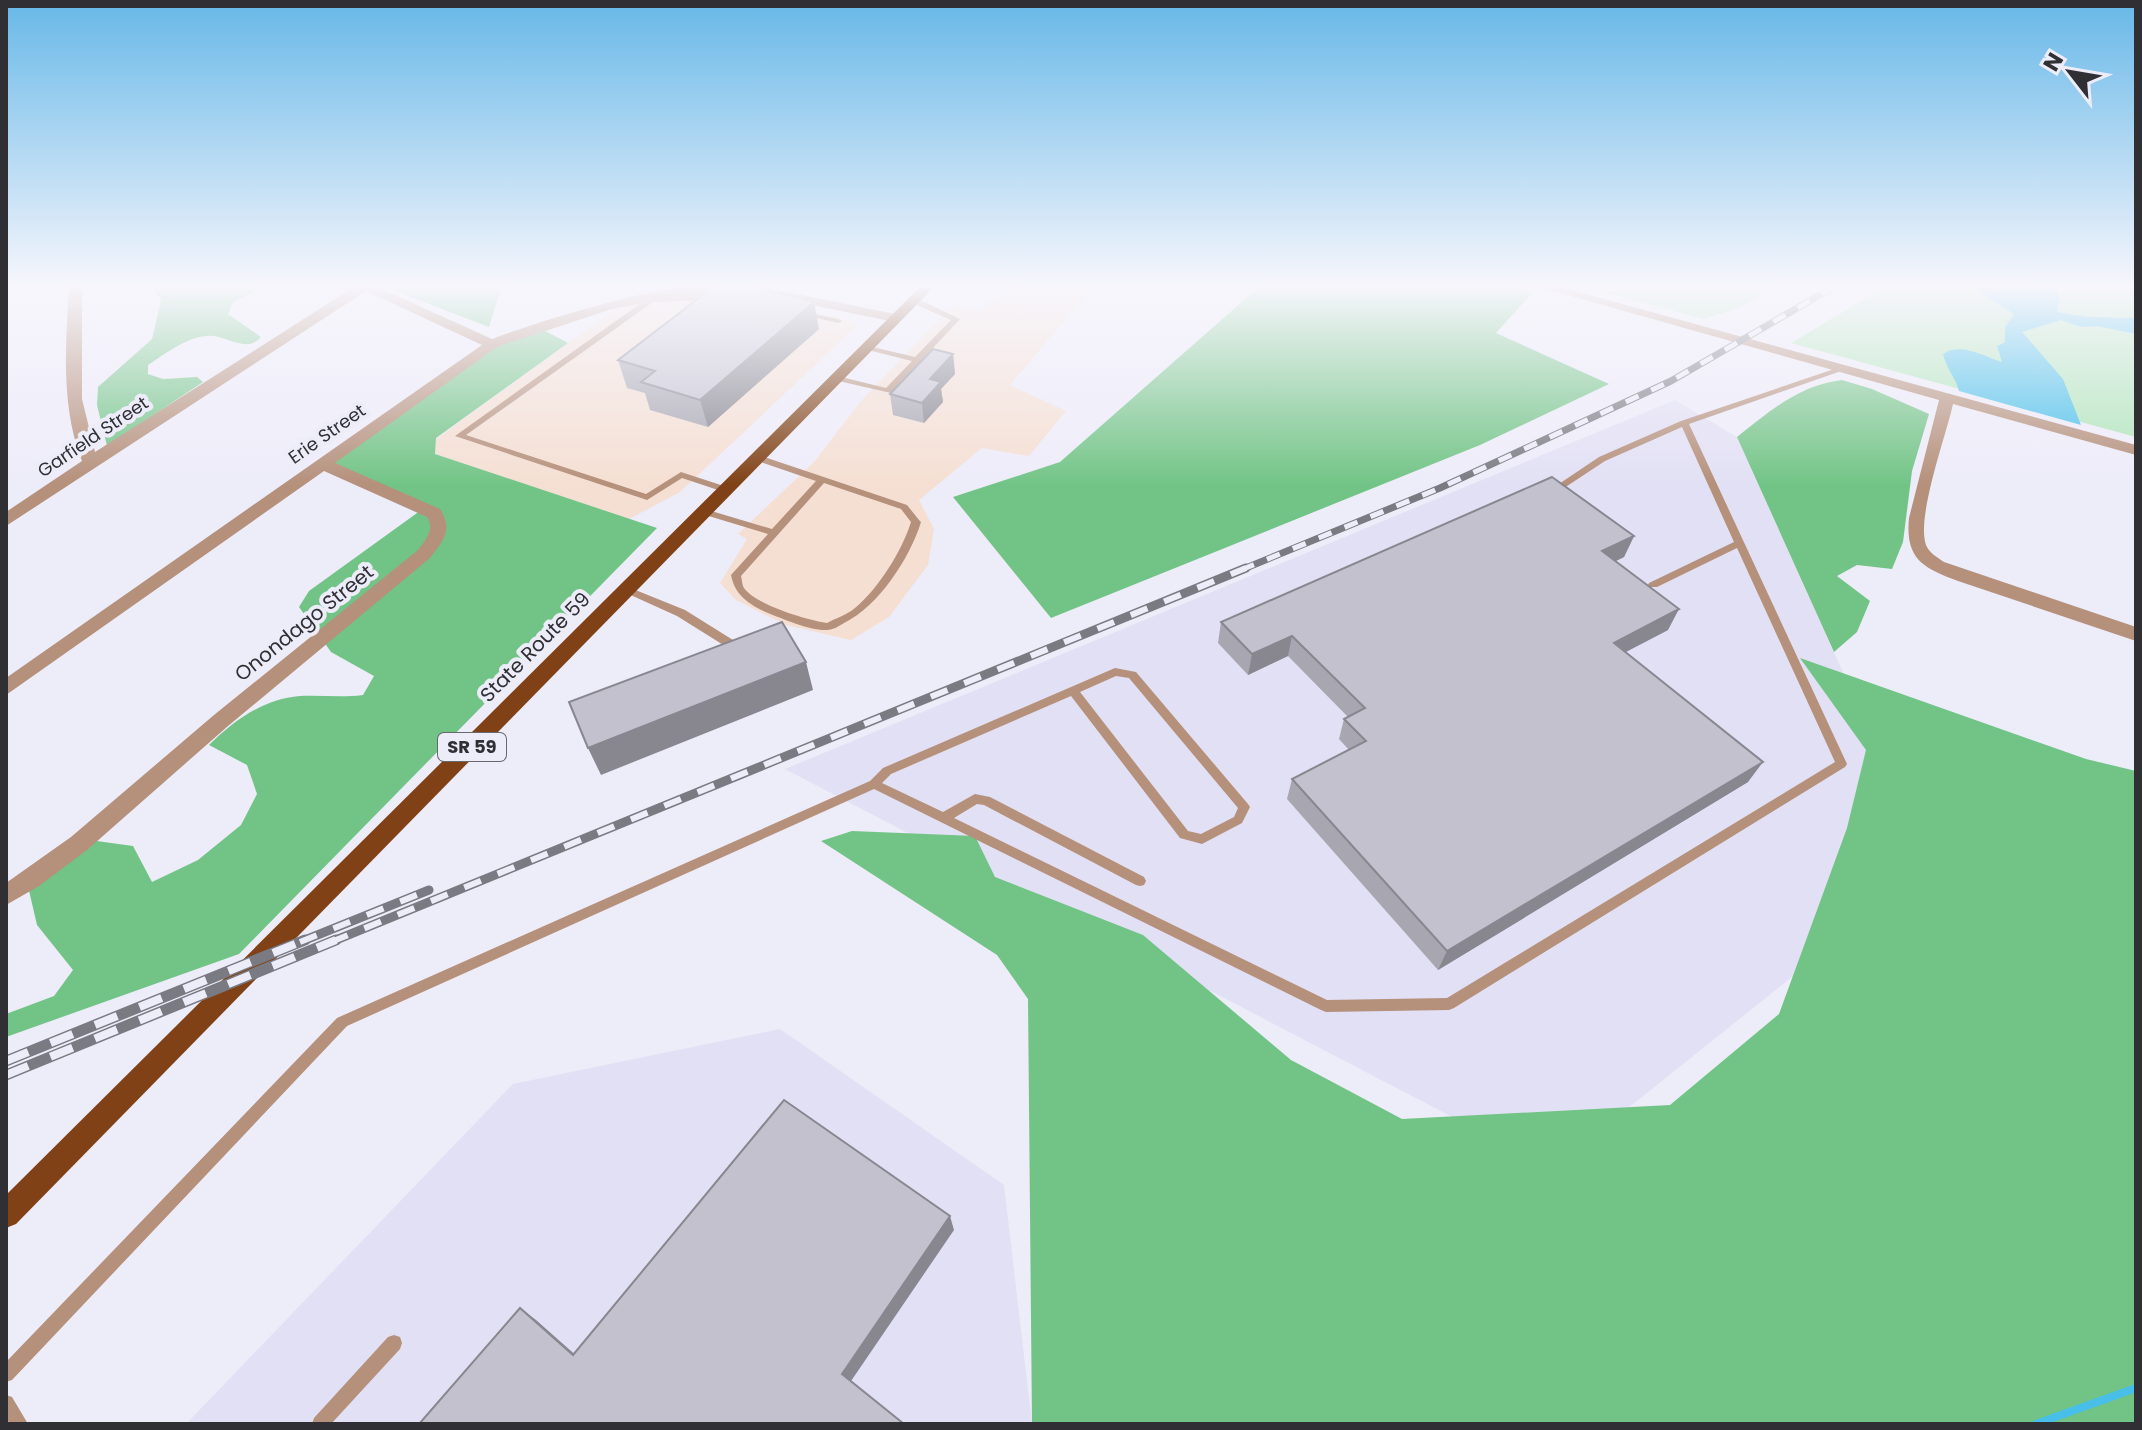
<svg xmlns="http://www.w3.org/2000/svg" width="2142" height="1430" viewBox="0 0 2142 1430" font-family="Poppins,sans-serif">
<rect width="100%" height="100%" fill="#edecf9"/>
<!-- commercial -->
<path fill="#f5dfd2" d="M1006,285h89l-85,100 56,26 -37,45 -47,-8 -63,52 15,29 -6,36 -39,52 -38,23 -65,-15 -50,-25 -16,-17 27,-44 -9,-5 77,-73 46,-60 91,-95 27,6z
M738,293l116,29 3,4 -177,166 -51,27 -194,-65 1,-15 183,-133 48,-12z"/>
<!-- built -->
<path fill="#e2e0f4" d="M1675,400l62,37 144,320 17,135 -346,277 -767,-400z
M780,1029l224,156 28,239h-846l327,-340z"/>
<!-- green -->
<path fill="#b0e5ba" d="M1576,285h202l-36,22 -39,12z
M1888,285h248v152l-345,-94z"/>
<!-- forest -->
<path fill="#72c486" d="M152,285h115l-34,17 -5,12 33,23c-15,18 -36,-4 -55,-1 -21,2 -41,18 -58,29v9l15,5 34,-2 6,5 -96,64 -10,-41 1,-18 54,-48 9,-39z
M380,285h122l-13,42z
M1261,285h245l27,7 -37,41 113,51 -129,61 -429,173 -98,-121 107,-35z
M536,326l32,17 -132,95 -1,16 222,74 -418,426 -233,83v-23l48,-18 19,-26 -36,-45 -10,-43 55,-43 51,7 19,36 46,-22 43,-35 16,-31 -10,-29 -38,-20c26,-25 54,-46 91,-49 21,-1 42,2 63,-1l11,-19 -43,-24 -32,-45 10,-16 115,-83 -104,-45 172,-119z
M1842,380l30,9 57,25 -17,57 -9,71 -11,27 -35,-4 -20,11 33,25 -13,31 -23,20 -97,-215c33,-26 62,-52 105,-57z
M1800,658l286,101 50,12v653h-1104l-4,-425 -31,-44 -176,-114 31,-10 123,5 20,41 148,58 148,125 111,59 268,-14 109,-91 68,-186 19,-78z"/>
<!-- water -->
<path fill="#47bfe8" d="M1969,285h86l5,14 -3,13 31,5 48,1v16l-39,-8 -16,1 -20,-7 -39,12 41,47 18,46 -122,-34c-4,-15 -13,-23 -16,-37 18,-12 40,2 59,8l-5,-16 8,-4v-15l9,-13z"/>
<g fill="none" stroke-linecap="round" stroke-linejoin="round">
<!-- stream -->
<path stroke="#47bfe8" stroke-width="8" d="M2036,1424l100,-36"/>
<!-- lane -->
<path fill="#b5907b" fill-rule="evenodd" d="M757,285h8l12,8 -7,2z
M713,296h3v4l-63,2 -187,133 180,59 35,-22 49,16v4h-6l-42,-14 -35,22 -192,-64 193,-138z
M910,298h6l44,21 -69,74 -57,-13v-4h3l49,12 26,-27 -48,-12v-4l51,12 36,-37 -41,-18z
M801,311l37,8 4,2 -4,2 -34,-8 -4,-2z
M1840,367h3l4,2 -158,55 158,340 -2,3 -391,241 -5,2 -123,2 -5,-2 -447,-221 -527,237 -335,354 -6,2v-20l331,-344 533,-237 13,-13 232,-100 21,4 112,132 2,3 -8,16 -40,21 -22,-6 -109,-142 -180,78 -9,9 61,29 32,-18 15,3 154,80 2,4 -2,4 -4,1 -4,-1 -152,-80 -7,-1 -23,14 373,182 120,-2 388,-236 -98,-214 -80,39h-8l-1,-2 1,-2 85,-41 -52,-115 -77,34 -47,31h-6l-2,-2 49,-33 82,-36zM1116,676l13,2 109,130 -4,9 -33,17 -13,-3 -108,-139z
M758,455l149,50 12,15 2,2c-11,36 -43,85 -77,101 -5,3 -11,7 -17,7 -16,1 -44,-11 -59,-17 -18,-8 -33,-17 -37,-38l37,-41 -66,-20v-4h6l64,19 44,-48 -61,-21v-4zM824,483l77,26 10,13c-9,29 -33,67 -56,86 -8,7 -19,10 -28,15 -20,-3 -71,-18 -83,-35 -2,-3 -2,-9 -3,-12z
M628,587l57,23 56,35 1,3 -1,3h-8l-56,-35 -53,-24 -1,-2 1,-2z
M394,1335l6,2 2,6 -2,6 -69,75h-19l2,-6 74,-81z
M6,1395l6,2 16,27h-18l-4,-6z"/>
<!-- street -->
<path fill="#b5907b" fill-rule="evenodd" d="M69,285h13v114l13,53 262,-167h16l119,54c39,-15 217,-73 248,-49l-7,4 -63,4 -58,11 -115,38 -162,116 105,46c13,21 4,31 -10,49l-202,168 -141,124 -48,36 -33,19v-22l65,-46 143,-122 204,-165c8,-11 17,-20 9,-33l-103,-46 -318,224v-17l476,-333 -116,-54 -360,235v-14l76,-51c-22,-56 -16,-118 -13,-176z
M1532,285h21l583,160v10l-183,-51c-7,32 -37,113 -27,141 3,8 11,12 18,17l192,65v14l-178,-60c-35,-13 -53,-22 -49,-63l30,-118z
M777,290l118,24 7,4 -7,4 -123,-25 -2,-3z"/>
<!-- primary -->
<path fill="#7f4115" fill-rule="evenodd" d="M922,285h14l-920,939 -10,4v-33z"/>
<defs>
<path id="rail-far2" d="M1241,570l199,-82 231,-107 166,-96"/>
<path id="rail-far1" d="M300,942l129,-52
M331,942l915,-374"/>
<path id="rail" d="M6,1061l299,-121
M6,1075l330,-135"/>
</defs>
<!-- rail-far2 casing -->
<use href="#rail-far2" stroke="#7a7a82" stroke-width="7"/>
<!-- rail-far1 casing -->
<use href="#rail-far1" stroke="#7a7a82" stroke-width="9"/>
<!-- rail casing -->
<use href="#rail" stroke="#7a7a82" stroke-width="11"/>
<!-- rail-far2 -->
<use href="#rail-far2" stroke="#edecf9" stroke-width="5" stroke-dasharray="14" stroke-linecap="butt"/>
<!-- rail-far1 -->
<use href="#rail-far1" stroke="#edecf9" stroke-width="6" stroke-dasharray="18" stroke-linecap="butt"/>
<!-- rail -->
<use href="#rail" stroke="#edecf9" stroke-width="8" stroke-dasharray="24" stroke-linecap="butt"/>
</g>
<!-- wall -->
<path fill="#a8a6b1" d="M819,329l-111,98 -58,-17 -5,-17 -18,-5 -9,-28z
M953,354l2,20 -14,15 2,13 -19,21 -31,-8 -3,-21z
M1634,536l-10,21 -8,4 52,69 -43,22 123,130 -310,188 -151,-171 5,-20 57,-29 -10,-11 5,-20 4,-2 -60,-61 -40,19 -30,-32 3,-21z"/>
<!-- shaded-wall -->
<path fill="#888790" d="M814,302l5,27 -111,98 -8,-27z
M953,354l2,20 -14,15 2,13 -19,21 -2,-20 8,-24z
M1634,536l-10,21 -31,15 9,-21z
M1679,609l-11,21 -65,34 11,-21z
M1292,636l-4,20 -40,19 4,-21z
M806,662l7,28 -212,85 -13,-27z
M1763,762l-15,20 -310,188 9,-19z
M950,1216l4,14 -105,154 -7,-10z
M520,1308l16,12 52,46 -15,-11z"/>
<!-- building -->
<path fill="#c3c1ce" stroke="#888790" stroke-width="2" d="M716,285h31l67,17 -114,98 -59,-18 14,-11 -37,-11z
M933,349l20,5 -23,25 11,3 -19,21 -32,-9z
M1552,477l82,59 -32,15 77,58 -65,34 149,119 -316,189 -155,-172 74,-38 -22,-22 21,-11 -73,-72 -40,18 -31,-32z
M782,622l24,40 -218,86 -19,-46z
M784,1100l166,116 -108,158 62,50h-485l101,-116 53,47z"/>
<!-- sky -->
<linearGradient id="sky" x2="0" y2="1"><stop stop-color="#67b8e8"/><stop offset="0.59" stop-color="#f7f6fc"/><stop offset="1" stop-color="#f7f6fc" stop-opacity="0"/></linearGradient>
<rect width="2142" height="485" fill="url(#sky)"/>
<g text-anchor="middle" stroke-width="8" stroke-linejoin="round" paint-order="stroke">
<!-- far-street labels -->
<g font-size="18" fill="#2f2f34" stroke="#edecf9">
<text transform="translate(327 434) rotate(-35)" y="6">Erie Street</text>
<text transform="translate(93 437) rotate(-34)" y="6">Garfield Street</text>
</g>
<!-- shield labels -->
<rect fill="#edecf9" stroke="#68686f" stroke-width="2" x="438" y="733" width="68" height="28" rx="6"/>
<g font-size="18" font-weight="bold" fill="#2f2f34">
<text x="472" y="753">SR 59</text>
</g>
<!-- street labels -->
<g font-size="20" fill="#2f2f34" stroke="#edecf9">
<text transform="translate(304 623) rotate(-39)" y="7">Onondago Street</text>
<text transform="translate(535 647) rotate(-45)" y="7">State Route 59</text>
</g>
</g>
<!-- border -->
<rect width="2142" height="1430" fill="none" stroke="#2f2f34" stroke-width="16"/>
<!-- north arrow -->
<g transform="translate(2070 72) rotate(301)" stroke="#edecf9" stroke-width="6" paint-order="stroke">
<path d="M0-6L14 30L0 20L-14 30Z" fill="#2f2f34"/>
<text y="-12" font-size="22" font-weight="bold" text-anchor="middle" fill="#2f2f34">N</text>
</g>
</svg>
